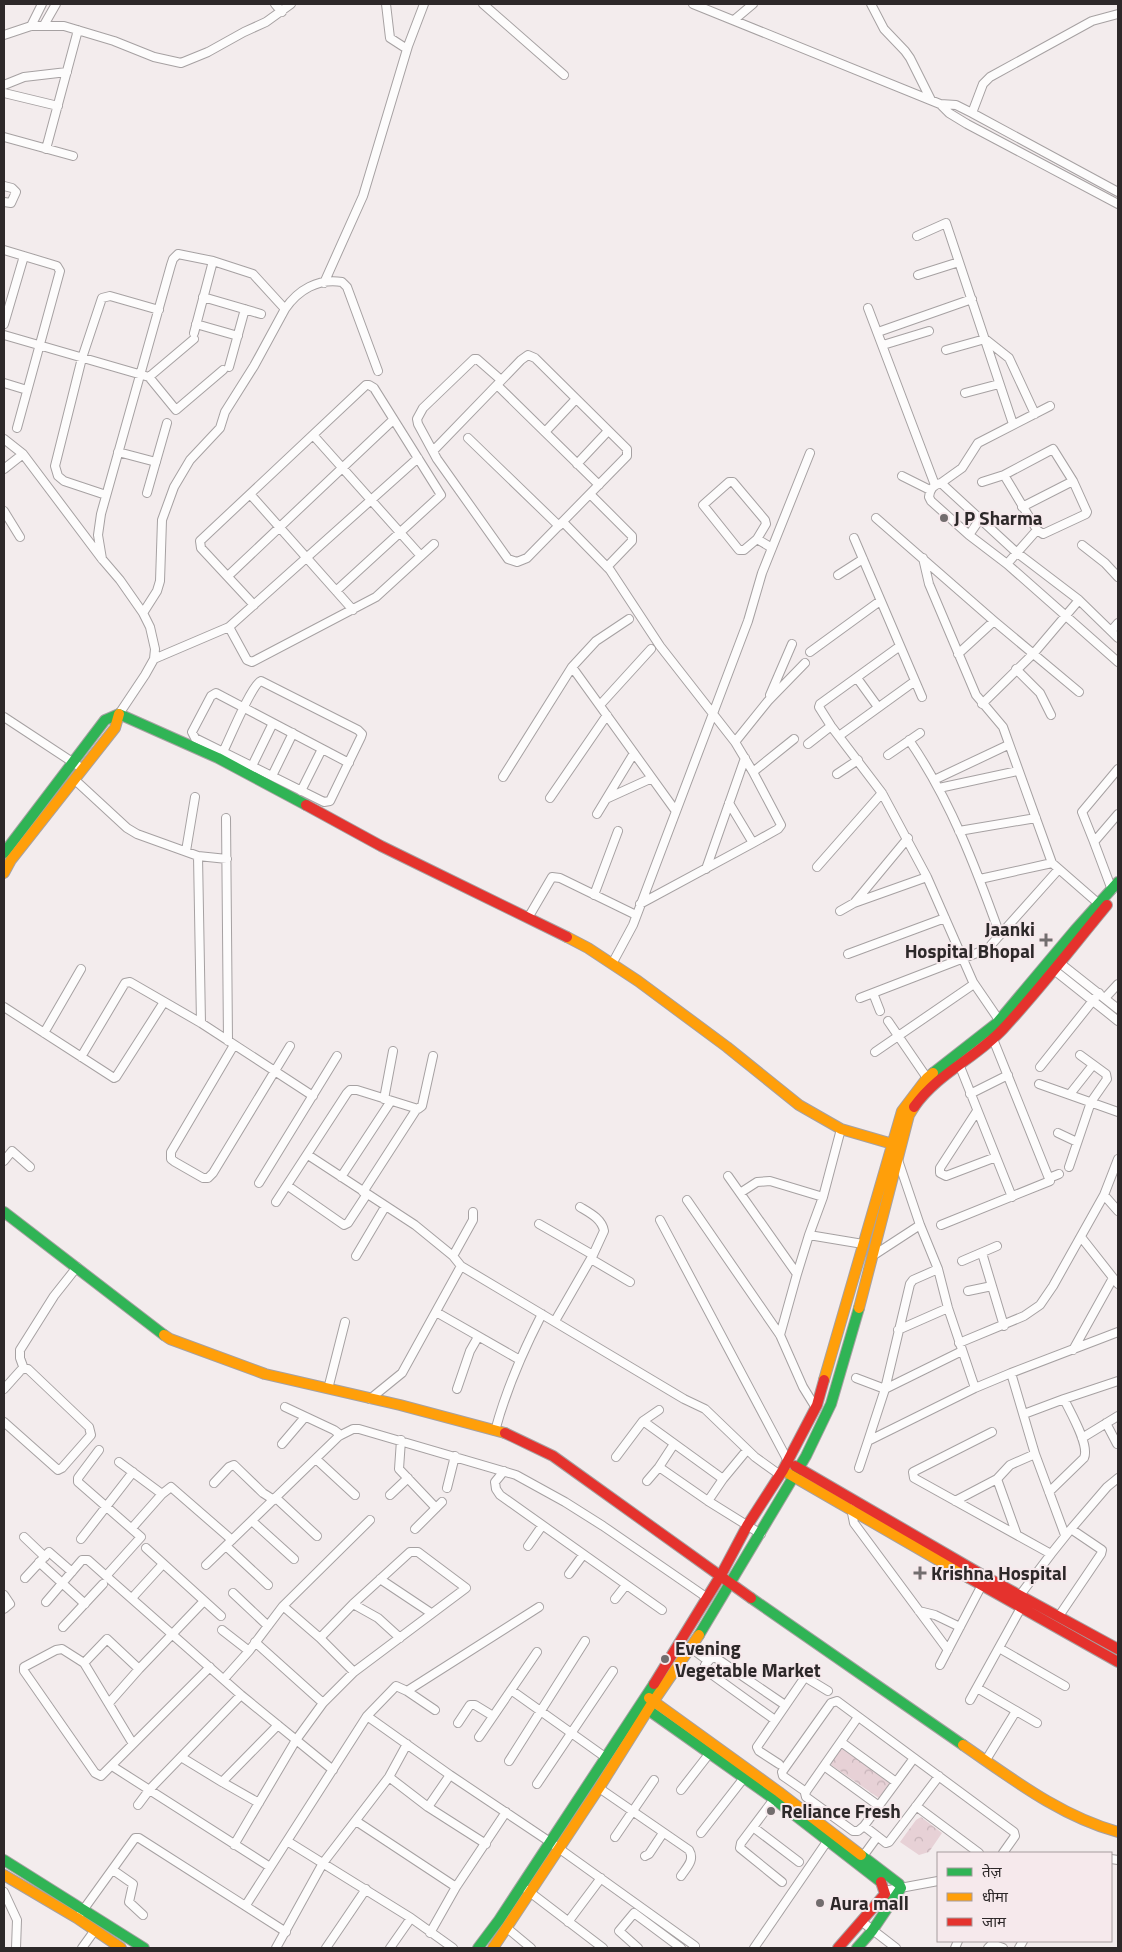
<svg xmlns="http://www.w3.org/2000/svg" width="1122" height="1952" viewBox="0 0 1122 1952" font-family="'Titillium Web','Noto Sans Devanagari',sans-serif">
<defs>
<pattern id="forest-crowns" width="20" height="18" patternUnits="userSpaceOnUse" patternTransform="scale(1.25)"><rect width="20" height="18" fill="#e7d1d6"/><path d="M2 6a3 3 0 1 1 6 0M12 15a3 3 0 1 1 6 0" fill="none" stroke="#c6b3b8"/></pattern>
</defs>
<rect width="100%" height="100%" fill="#f3eced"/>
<!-- forest -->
<path fill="url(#forest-crowns)" d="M839,1746l55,39 -11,16 -56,-39z
M921,1817l21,16 -13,19 -10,3 -19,-13 16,-22z"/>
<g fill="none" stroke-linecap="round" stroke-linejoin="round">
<defs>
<path id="street" d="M275,4l7,8
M386,4l4,34 17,11
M483,4l81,71
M693,4l247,100 9,9 18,11 151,80
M871,4l13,25 21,22 5,7 21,42
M734,20l19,-16
M44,25l12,-21
M31,26l11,-22
M4,35l27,-9h33l50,15 40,16 27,6 27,-11 36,-20 22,-10 25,-18
M4,85l20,-8 43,-5
M4,93l54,13
M940,104l16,1 16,8 146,79
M972,113l11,-29 7,-7 102,-56 26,-7
M4,137l69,19
M46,149l32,-119
M4,186l8,2 4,4 -5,11 -7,-1
M917,236l29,-13 67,201
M4,250l53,16 3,5 -43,157
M918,275l41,-13
M324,283l39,-87 45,-150 16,-42
M203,297l58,17
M868,308l67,177
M4,324l20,-68
M196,324l42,12
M878,332l94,-33
M194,333l19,-72
M4,335l145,42 27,33 47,-40
M883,345l46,-14
M946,350l39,-11 24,19 26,56
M229,367l16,-58
M149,377l45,-38
M4,383l23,7
M497,385l102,100
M965,393l34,-9
M545,432l31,-33
M313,435l108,121
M468,438l91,88
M4,439l19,15 79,105 18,21 23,33 7,14 5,22 -1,10 -9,16 -26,39
M433,451l88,-91 7,-5 7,3 92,91v7l-100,102 -10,4 -9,-3 -71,-100 -19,-35 -1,-5 6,-11 51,-49h3l24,21
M118,452l38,10
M577,464l31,-33
M4,469l19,-15
M902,476l28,14
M982,482l22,-7
M941,483l21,-15 16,-25 72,-37
M147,493l20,-70
M250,494l103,116
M590,494l42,42v5l-25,26
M106,495l-42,-14 -6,-5 -3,-10 27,-108 20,-60 8,-2 49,14
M1022,507l51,-26
M4,511l16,26
M876,518l118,103 85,71
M563,522l47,48 50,76 75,96 18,30 28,53 -3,4 -25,14 -113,61
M969,535l11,-16
M854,538l68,159
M757,539l9,-15 -1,-4 -32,-38h-4l-26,23 36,45h5l13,-11 15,9
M1082,545l23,18 13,14
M923,558l6,26 47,111 27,32 49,136 47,41
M102,559l-4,-24 3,-21 70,-249 2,-6 5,-5 35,7 40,13 32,35c13,-19 33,-31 57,-27l5,5 31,84
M1007,564l30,-34 -33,-55 49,-26 20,32 14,31 -1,2 -43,20 -6,-4
M838,575l25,-16
M228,576l165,-156
M254,605l-53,-57 -1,-7 166,-156h3l5,3 67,107 -105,96
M143,613l14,-22 3,-10 2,-61 12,-33 16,-27 30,-32 5,-16 29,-46 31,-57
M229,627l18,33 5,2 124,-65 58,-53
M1111,631l7,-8
M1118,638l-39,-38 -63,-48 -75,-69c-8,2 -11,6 -12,14l2,4 38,34 38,29 111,98
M900,646l-80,58 -1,3 12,19 51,67 45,84 46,105 26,38
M810,652l70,-51
M958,654l36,-33
M154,659l75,-32 189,-169
M572,667l103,143
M1016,669l24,24 11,22
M857,678l21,29
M770,695l22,-51
M982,704l52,-51 45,-53
M600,705l51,-56
M4,717l79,52
M839,736l76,-55
M909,740c41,59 67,128 91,195
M735,742l33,-41 37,-38
M808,744l23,-18
M223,752c6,-12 29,-68 38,-71l97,49 4,4 -1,3 -31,64 -6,1 -129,-64 -3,-6 19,-36 5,-3 133,70
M888,755l32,-22
M252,766l21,-43
M753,772l41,-33
M837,774l21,-14
M272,776l21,-43
M503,777l69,-110 24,-26 33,-22
M75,780l52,48 10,6 61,22 3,167
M934,780l74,-35
M939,788l79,-17
M301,791l21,-42
M550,798l57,-83
M608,798l44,-20
M729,803l24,40
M597,814l37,-61
M226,818l2,223
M959,831l77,-13
M1094,842l-12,-30 36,-43
M186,851l9,-54
M198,856l29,3
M817,867l65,-74
M706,869l39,-111
M980,879l72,-16
M1112,890l-18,-48 24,-28
M594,895l24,-64
M855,902l53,-64
M840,911l14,-8 73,-26
M528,918l24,-41 8,1 76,37
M991,945l67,-75
M848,954l97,-36
M1056,960l62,49
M612,964l21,-39 115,-304 14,-48 48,-120
M1049,966l69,55
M873,993l7,18
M860,998l122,-47
M1105,998l13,-14
M4,1007l110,71 2,-1 48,-75
M888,1021l39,57
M44,1033l37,-64
M234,1045l-63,107v7l4,3 28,16h5l5,-5 77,-127
M875,1052l99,-68
M81,1057l44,-74 5,-1 71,41 112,73
M959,1064l53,133
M1040,1067l59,-74
M1039,1084l79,28
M970,1094l38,-19
M1070,1094l23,-29
M384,1099l9,-48
M977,1111l-37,57v5l6,3 50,-19
M1058,1133l19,9
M308,1155l107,70 38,31 8,10 223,133 21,10 50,48 25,18
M898,1160l22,65 18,44
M4,1161l8,-10 18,16
M1069,1167l22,-65 16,-23 -1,-5 -26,-19
M728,1176l69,98 -17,61
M341,1177l50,-76
M1049,1178l10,-4
M259,1183l78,-127
M288,1186l56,39 4,-2 19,-29
M363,1192l53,-82
M740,1193l17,-11 13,-1 53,16
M1104,1195l14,16
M687,1200l93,135 23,52 13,21
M276,1202l71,-109 3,-3h7l61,19 4,-3 11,-50
M660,1220l128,241
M539,1224l54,31
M941,1225l109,-44 -57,-142
M809,1235l54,9
M1081,1237l37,47
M982,1253l22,73
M874,1255l46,-30
M356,1256l29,-49
M453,1256l20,-36v-8
M591,1259l39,23
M962,1261l35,-15
M797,1274l12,-39 14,-38 18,-68
M968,1291l24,-5
M436,1312l84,48
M555,1321l38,-66 11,-24c-2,-12 -14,-18 -24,-24
M898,1330l50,-22
M959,1343l65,-27 16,-11 13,-19 51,-91 14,-36
M1073,1350l40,-72
M1011,1373l107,-41
M856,1378l29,11 77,-38
M4,1389l17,-19 3,-1 -4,-11v-8l34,-54 23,-29
M328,1389l17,-67
M457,1389l13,-38 8,-14
M370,1399l32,-26 59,-107
M1064,1399l54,-18
M285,1407l49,23 4,3 1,3
M1024,1414l40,-15c6,13 26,46 20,59l-35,34
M643,1421l80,58 -15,22 -49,-34 15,-23
M4,1422l54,48 4,-2 29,-33 -2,-8 -61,-58h-4
M1106,1423l11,21
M495,1431c11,-41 28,-80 47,-117
M992,1432l-79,40 1,6 137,76 -34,45
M1082,1438l36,-22
M401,1440l-2,29 37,39
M868,1441l17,-52 25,-105 3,-4 25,-11 10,39 27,80
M282,1444l23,-27
M99,1450l-21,28v4l63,55 -35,39 135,119 92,75
M616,1457l27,-36 16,-11
M316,1459l39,36
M119,1462l43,32
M859,1468l9,-27 107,-53 36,-15 24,81
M504,1471l-9,11 1,7 4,6 162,115
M723,1479l24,-29
M997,1479l13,-14 25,-11 30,81
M647,1481l12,-14
M214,1483l15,-16 5,-2 29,28 11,7
M447,1488l8,-32
M390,1495l18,-17
M276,1498l41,38
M708,1501l53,33
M955,1501l42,-22 20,56
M851,1508l3,15 94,127
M252,1521l42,38
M132,1528l30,-34 9,-7 61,53
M415,1529l27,-27
M1071,1529l36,-42 11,-9
M24,1537l21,20
M81,1539l52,-67
M226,1546l42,39
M528,1546l14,-20
M146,1548l75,68
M1051,1554l20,-25 31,21 -1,4 -42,62
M39,1562l46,42
M206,1565l133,-129 14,-7h6l157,46 49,27 38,24 103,71
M569,1574l14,-19
M25,1578l24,-26 23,20
M380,1579l51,34
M233,1593l35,33
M4,1595l6,9 -6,5
M132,1598l31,-34
M615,1599l11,-14
M46,1602l36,-42h6l18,16
M353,1604l25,14 22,20
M283,1606l37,32 34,34
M919,1611l16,4 25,12
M63,1627l40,-43
M222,1630l27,21
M255,1642l68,61
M691,1648l16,12
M999,1648l66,38
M62,1649l22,14 49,81 -32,32 -6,-3 -71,-102v-4l32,-17z
M84,1663l23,-24 32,30
M940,1665l44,-84
M224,1679l25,-28 34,-45 87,-86
M977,1688l60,35
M511,1690l94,67
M407,1691l28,19
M970,1700l52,-94
M109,1703l30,-34 65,-68
M367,1716l83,59 100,67 145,104
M858,1717l-53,76 1,4 47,34h5l6,-5 50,-68
M775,1720l-68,-49 -2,-6 7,-8 4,1 69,47
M458,1723l12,-18h5l18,11
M479,1737l58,-85
M841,1742l55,40
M133,1744l77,-77
M181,1757l41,25 56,-57
M986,1760l30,-49
M509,1761l76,-120
M779,1764l-20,-13 -2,-4 48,-70 23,14
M112,1766l158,101
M824,1766l55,40
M389,1777l39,30 58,37
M222,1782l37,21
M537,1784l76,-113
M599,1788l90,62c6,10 -2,17 -8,26
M681,1790l28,-36
M806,1792l-23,-16 -1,-4 49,-69 6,-2 177,131 1,4 -12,17
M774,1799l-33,44 -1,5 42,34
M138,1805l12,-16 91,-94
M916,1806l63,47
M428,1807l22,-32
M356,1821l100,66 -26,46
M864,1826l22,17 3,-1 50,-66
M753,1827l46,35
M701,1833l46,-59
M615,1837l39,-57
M287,1841l124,77 42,30
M234,1845l62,-105 27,-37 31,-31 112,-84 -48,-36h-8l-57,52 -33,34
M645,1856l4,-2 14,-21
M861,1859l16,-22
M1111,1859l7,1
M113,1870l20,14 -4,18 14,13
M456,1887l50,-75
M527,1890l76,58
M884,1891l54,-10
M4,1892l13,28 -1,28
M246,1905l121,-189 29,-30 11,5 132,-84
M81,1913l54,-75h4l147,94
M861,1921l35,27
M568,1922l33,-44
M507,1928l24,20
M82,1948l13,-18
M276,1948l47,-85 66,-86 18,-33
M326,1948l40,-59
M390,1948l21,-30
M638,1948l-19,-17 15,-18 47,35
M754,1948l74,-108
M955,1948l3,-7
M988,1948l4,-4 11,4
M1019,1948l4,-7"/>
<path id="fast" d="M4,853l101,-133 14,-6 99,44 88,47
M933,1073l64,-50 78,-93 43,-48
M4,1212l160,123
M751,1598l212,147
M699,1635l107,-179 25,-52 28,-96
M644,1707l130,92 107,83
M4,1860l140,88
M478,1948l21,-28 155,-236
M857,1948l15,-17 29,-43 -2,-4 -38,-29"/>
<path id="slow" d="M4,873l7,-13 104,-132 4,-14
M567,937l21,11 50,33 89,66 72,58 42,24 55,16
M859,1308l50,-193 5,-8
M164,1335l6,4 95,35 135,31 105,28
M824,1380l78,-269 25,-33 6,-5
M789,1474l180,104
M649,1698l130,94 82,63
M963,1745c48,33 97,71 155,87
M4,1875l73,43 44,30
M493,1948l106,-160 52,-83 48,-70"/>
<path id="jam" d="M306,805l75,41 186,91
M914,1107c24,-34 62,-49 89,-78 37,-40 70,-83 104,-124
M505,1433l48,23 198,142
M795,1466l191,111 132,72
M969,1578l149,84
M654,1684l67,-109 26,-49 36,-56 34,-65 7,-25
M838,1948l47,-54 -4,-12"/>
</defs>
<!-- street casing -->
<use href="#street" stroke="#a6a1a2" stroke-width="10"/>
<!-- fast casing -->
<use href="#fast" stroke="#a6a1a2" stroke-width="12"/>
<!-- slow casing -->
<use href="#slow" stroke="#a6a1a2" stroke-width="12"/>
<!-- jam casing -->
<use href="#jam" stroke="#a6a1a2" stroke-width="12"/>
<!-- street -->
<use href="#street" stroke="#fdfcfc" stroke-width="8"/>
<!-- fast -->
<use href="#fast" stroke="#30b455" stroke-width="10"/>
<!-- slow -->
<use href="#slow" stroke="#ff9f0a" stroke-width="10"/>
<!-- jam -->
<use href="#jam" stroke="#e5322d" stroke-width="10"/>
</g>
<!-- markers -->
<g fill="#726d6e" stroke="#f6e9ec" stroke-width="2">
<circle cx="944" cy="518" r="5"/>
<path d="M1043.5 932.5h5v5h5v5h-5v5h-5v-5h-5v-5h5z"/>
<path d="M917.5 1565.5h5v5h5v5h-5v5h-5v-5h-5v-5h5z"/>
<circle cx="665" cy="1659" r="5"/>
<circle cx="771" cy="1811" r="5"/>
<circle cx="820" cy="1903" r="5"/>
</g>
<g text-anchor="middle" stroke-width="4" stroke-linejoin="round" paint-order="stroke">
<!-- poi labels -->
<g font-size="19" font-weight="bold" fill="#2d2829" stroke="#f6e9ec" text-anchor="start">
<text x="954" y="525">J P Sharma</text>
<text x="1035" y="936" text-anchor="end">Jaanki<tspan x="1035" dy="22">Hospital Bhopal</tspan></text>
<text x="931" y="1580">Krishna Hospital</text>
<text x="675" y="1655">Evening<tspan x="675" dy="22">Vegetable Market</tspan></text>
<text x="781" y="1818">Reliance Fresh</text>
<text x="830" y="1910">Aura mall</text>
</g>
</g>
<!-- border -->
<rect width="1122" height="1952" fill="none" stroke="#2d2829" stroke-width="10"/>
<!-- legend -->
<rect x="937" y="1852" width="175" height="90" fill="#f6e9ec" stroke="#a69c9e"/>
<rect x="947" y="1868" width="25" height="8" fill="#30b455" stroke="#a69c9e"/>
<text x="982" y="1877" font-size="15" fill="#2d2829">तेज़</text>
<rect x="947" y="1893" width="25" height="8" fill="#ff9f0a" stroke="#a69c9e"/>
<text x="982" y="1902" font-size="15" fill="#2d2829">धीमा</text>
<rect x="947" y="1918" width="25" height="8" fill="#e5322d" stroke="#a69c9e"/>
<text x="982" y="1927" font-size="15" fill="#2d2829">जाम</text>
</svg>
